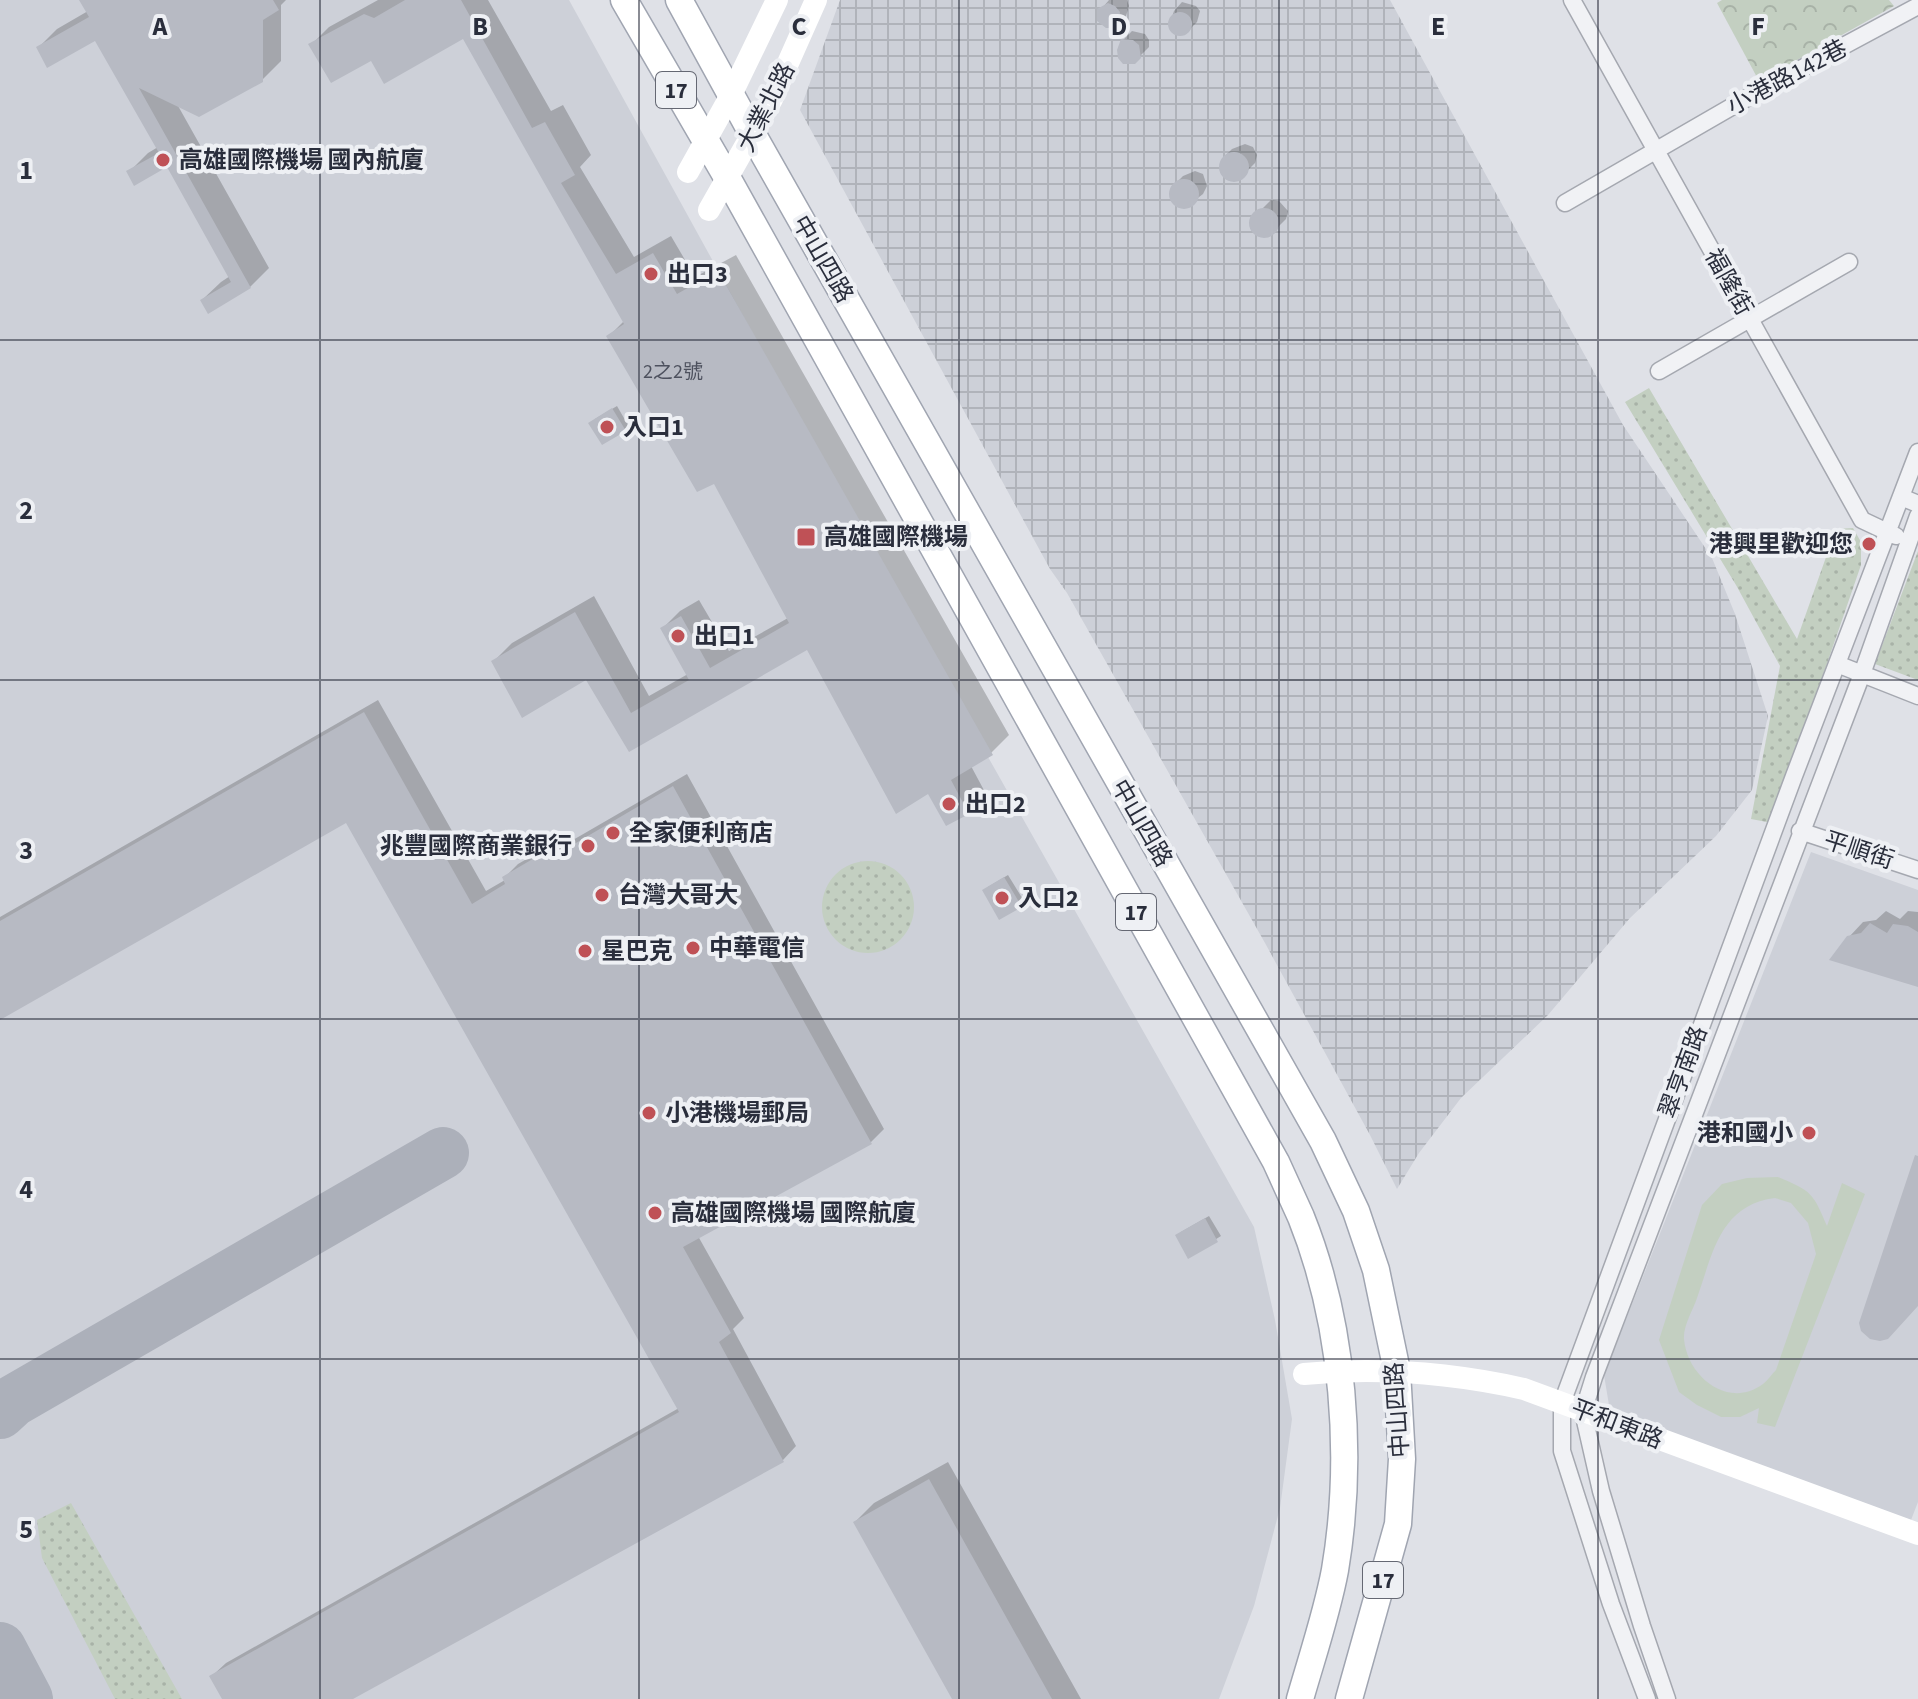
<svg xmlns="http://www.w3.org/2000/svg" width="1918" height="1699" viewBox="0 0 1918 1699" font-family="'Source Sans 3','Noto Sans TC',sans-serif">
<defs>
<pattern id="industrial-grid" width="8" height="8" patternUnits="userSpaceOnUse" patternTransform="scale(2)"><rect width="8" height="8" fill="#cdd0d8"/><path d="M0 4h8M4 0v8" fill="none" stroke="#b0b3ba"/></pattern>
<pattern id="grass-dots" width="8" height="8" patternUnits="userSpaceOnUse" patternTransform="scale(2)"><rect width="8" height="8" fill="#c3cfc1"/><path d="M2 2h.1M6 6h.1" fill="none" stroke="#a8b2a7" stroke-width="1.8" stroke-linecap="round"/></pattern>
<pattern id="park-crowns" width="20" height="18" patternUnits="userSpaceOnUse" patternTransform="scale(2)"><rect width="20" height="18" fill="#c3cfc1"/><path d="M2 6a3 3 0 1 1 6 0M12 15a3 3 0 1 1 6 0" fill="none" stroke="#a8b2a7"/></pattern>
</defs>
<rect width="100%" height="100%" fill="#dfe1e7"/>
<!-- built -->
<path fill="#cdd0d8" d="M0,0h569l350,635 335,592 21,93 17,99 -12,89 -26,98 -35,93h-1219z
M1811,852l107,38v612l-7,18 -299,-97 -8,-48z"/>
<!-- industrial -->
<path fill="url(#industrial-grid)" d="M840,0h550l233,425 89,133 23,56 33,102 -16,74 -36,46 -86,82 -82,97 -87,83 -42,55 -22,36 -27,-54 -105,-192 -198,-350 -17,-24 -250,-459z"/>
<!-- grass -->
<path fill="url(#grass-dots)" d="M1649,388l148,251 39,-110 17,-1 8,14v23l-89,258 -21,-4 29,-153 -44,-81 -111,-183z
M1918,551v129l-43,-16z
M822 907a46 46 0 1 1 92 0a46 46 0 1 1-92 0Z
M71,1503l111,196h-67l-73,-141 -5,-38z"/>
<!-- park -->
<path fill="url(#park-crowns)" d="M1722,0h167l5,6 -135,75 -42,-78z"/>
<!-- pitch -->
<path fill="#c3cfc1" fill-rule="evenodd" d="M1778,1177c34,14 35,16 49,49l15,-43 23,11 -90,233 -18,-4 2,-15 -19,9h-19l-24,-12 -18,-13 -20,-52 43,-135 20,-21 25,-6zM1775,1198l16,5 17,20 8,31 -40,116c-4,4 -8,10 -13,14 -35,26 -76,-8 -79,-45 -1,-13 9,-29 13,-41 16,-45 23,-93 78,-100z"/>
<!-- shadow -->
<path fill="#0003" d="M81,0h205l-5,5v56l-19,19 -85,24 92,164 -19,19 -48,13 19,-18 9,-6 -63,-111 -38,7 19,-19 10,-6 -62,-108 -57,8 18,-18 31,-18z
M378,0h110l63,111 12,-6 28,50 -11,12 54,90 37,-21 24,41 41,-22 273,480 -18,18 -20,13 15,28 -18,18 -21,12 -18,-33 -122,-144 -177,103 -43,-73 -93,-16 18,-18 82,-47 55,100 39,-22 -25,-46 17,-17 19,-11 30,51 59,-33 -73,-137 -106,-145 15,-15 -160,-285 -93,23 -60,-14 18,-18z
M1109,0h18l2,6 -3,10 -9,10 -19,-13z
M1182,2l14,4 4,5 -3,11 -9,9 -10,3 -6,-3 -3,-6 5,-14z
M1132,31l13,3 4,6v7l-15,15 -11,-22z
M1245,144l8,3 4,8 -2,8 -16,16 -13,-1 -4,-4 1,-16 9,-9z
M1195,171l8,3 4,12 -4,8 -17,13 -9,-2 -6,-11 2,-8 10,-10z
M1271,200l8,1 9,10 -2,8 -16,16 -13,-1 -5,-7v-8z
M617,406l11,19 -3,4 -30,-10z
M378,700l108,191 19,-11 -1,-2 14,-14 45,-26 3,6 121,-70 197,355 -14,14 -172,93 46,82 -11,11 63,117 -13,14 -434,239h-124l-13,-23 14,-13 453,-255 -332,-588 -347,197v-100z
M1008,875l16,26 -4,4 -32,-18z
M1886,911l14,8 8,-8 10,1v73l-69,-48 14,-15 13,-2z
M1209,1216l12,20 -32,20 -8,-24z
M948,1462l133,237h-127l-99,-177 19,-19z"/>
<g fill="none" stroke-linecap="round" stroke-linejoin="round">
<!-- taxiway -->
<path stroke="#acb0ba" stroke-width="52" d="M0,1413l13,-12 430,-248
M0,1648l27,51"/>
</g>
<!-- building -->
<path fill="#b7bac3" d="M79,0h194l6,10 -16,10v62l-64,35 -60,-29 112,200 -43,26 -8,-14 31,-18 -64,-115 -33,19 -8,-15 33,-18 -64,-112 -48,27 -11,-21 53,-30z
M405,0h56l71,128 13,-6 30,53 -14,8 55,91 37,-21 24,41 41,-23 275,484 -42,25 18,34 -23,12 -18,-32 -32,20 -89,-164 -178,102 -43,-72 -64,38 -31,-57 84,-49 56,101 58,-33 -29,-52 21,-12 29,52 79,-45 -75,-139 -17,8 -91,-156 18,-12 -161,-285 -79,45 -13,-23 -40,22 -23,-39 56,-30 10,4z
M1108,3l7,3 5,6 -2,16h-12l-9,-7v-12z
M1168 24a12 12 0 1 1 24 0a12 12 0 1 1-24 0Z
M1121,39l12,1 6,5 2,13 -6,6h-12l-5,-6 -1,-8z
M1219 167a15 15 0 1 1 30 0a15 15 0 1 1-30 0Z
M1169 194a15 15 0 1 1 30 0a15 15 0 1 1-30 0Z
M1249 223a15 15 0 1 1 30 0a15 15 0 1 1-30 0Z
M612,408l14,23 -24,14 -14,-22z
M364,712l108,192 33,-20 -3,-7 46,-27 4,7 121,-71 199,358 -189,103 48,86 -12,9 65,120 -431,237h-131l-13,-23 470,-264 -333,-589 -346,197v-99z
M1004,877l18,30 -23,13 -17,-30z
M1870,923l17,10 6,-9 15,2 10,6v55l-89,-27 18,-24 14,-3z
M1915,1155l3,1v150l-30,33 -8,2 -10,-2 -9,-8 -2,-8z
M1205,1218l13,24 -30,17 -13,-24z
M929,1479l123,220h-100l-99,-177z"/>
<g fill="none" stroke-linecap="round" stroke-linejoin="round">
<defs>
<path id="street" d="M1572,0l290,520 34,16
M1565,203l187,-108 166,-89
M1659,371l190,-109
M1901,497l17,7
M1837,664l81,32
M1800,831l118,39
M1647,1699l-36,-95 -49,-153v-48l232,-627 124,-324
M1667,1699l-25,-73 -41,-135 -18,-79 11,-35 268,-703 56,-158"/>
<path id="primary" d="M624,0l104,179 548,983c8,18 17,37 25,55 43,107 53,240 34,353 -8,43 -23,87 -35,129
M679,0l74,135 570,1006 33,70 20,59 21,101 5,88 -4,65 -49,175"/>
</defs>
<!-- street casing -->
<use href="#street" stroke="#a5a8b0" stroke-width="19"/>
<!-- primary casing -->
<use href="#primary" stroke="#a0a5b1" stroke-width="29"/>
<!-- street -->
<use href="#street" stroke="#f1f2f5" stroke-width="16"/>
<!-- secondary -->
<path stroke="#fff" stroke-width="22" d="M688,172l43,-77 46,-95
M709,210l63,-111 44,-99
M1304,1374c74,-7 148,-1 220,15l394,145"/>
<!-- primary -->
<use href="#primary" stroke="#fff" stroke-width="26"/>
</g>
<!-- grid -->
<path fill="none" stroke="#2a2e3c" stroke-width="2" stroke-opacity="0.55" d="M320,0v1699M639,0v1699M959,0v1699M1279,0v1699M1598,0v1699M0,340h1918M0,680h1918M0,1019h1918M0,1359h1918"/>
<!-- markers -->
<g fill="#bf5156" stroke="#eef0f4" stroke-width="3">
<circle cx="163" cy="160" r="8"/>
<circle cx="651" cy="274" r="8"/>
<circle cx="607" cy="427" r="8"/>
<rect x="796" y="527" width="20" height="20" rx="4"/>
<circle cx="1869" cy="544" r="8"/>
<circle cx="678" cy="636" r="8"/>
<circle cx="949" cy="804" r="8"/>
<circle cx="613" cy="833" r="8"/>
<circle cx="588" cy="846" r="8"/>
<circle cx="602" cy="895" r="8"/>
<circle cx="1002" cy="898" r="8"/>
<circle cx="693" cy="948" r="8"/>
<circle cx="585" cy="951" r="8"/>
<circle cx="649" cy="1113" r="8"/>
<circle cx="1809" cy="1133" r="8"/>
<circle cx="655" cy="1213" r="8"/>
</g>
<g text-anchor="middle" stroke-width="8" stroke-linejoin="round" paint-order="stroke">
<!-- number labels -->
<g font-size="20" fill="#4d515e">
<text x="673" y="378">2之2號</text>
</g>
<!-- shield labels -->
<g fill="#eef0f4" stroke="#656873" stroke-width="2">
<rect x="656" y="72" width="40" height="36" rx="6"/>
<rect x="1116" y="894" width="40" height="36" rx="6"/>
<rect x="1363" y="1562" width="40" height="36" rx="6"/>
</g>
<g font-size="22" font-weight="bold" fill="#2a2e3c">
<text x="676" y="98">17</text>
<text x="1136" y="920">17</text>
<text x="1383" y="1588">17</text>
</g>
<!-- street labels -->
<g font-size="24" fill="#2a2e3c" stroke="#eef0f4">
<text transform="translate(1787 77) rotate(-28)" y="8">小港路142巷</text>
<text transform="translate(766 107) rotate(-63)" y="8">大業北路</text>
<text transform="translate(823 259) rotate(60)" y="8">中山四路</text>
<text transform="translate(1729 282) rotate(61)" y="8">福隆街</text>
<text transform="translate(1142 823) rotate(60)" y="8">中山四路</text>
<text transform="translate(1859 850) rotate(18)" y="8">平順街</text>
<text transform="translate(1683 1072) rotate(-70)" y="8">翠亨南路</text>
<text transform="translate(1397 1410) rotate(-94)" y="8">中山四路</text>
<text transform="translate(1617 1424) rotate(21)" y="8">平和東路</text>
</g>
<!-- poi labels -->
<g font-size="24" font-weight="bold" fill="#2a2e3c" stroke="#eef0f4" text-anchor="start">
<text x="179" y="168">高雄國際機場 國內航廈</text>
<text x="667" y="282">出口3</text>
<text x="623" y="435">入口1</text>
<text x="824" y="545">高雄國際機場</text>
<text x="1853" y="552" text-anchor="end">港興里歡迎您</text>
<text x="694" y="644">出口1</text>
<text x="965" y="812">出口2</text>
<text x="629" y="841">全家便利商店</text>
<text x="572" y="854" text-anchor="end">兆豐國際商業銀行</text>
<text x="618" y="903">台灣大哥大</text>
<text x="1018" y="906">入口2</text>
<text x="709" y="956">中華電信</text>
<text x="601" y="959">星巴克</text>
<text x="665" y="1121">小港機場郵局</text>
<text x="1793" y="1141" text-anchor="end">港和國小</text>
<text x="671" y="1221">高雄國際機場 國際航廈</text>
</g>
</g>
<g font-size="26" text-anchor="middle" font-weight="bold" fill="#2a2e3c" stroke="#eef0f4" stroke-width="8" stroke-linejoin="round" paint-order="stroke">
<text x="160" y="35">A</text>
<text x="480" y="35">B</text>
<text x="799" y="35">C</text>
<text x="1119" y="35">D</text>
<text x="1438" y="35">E</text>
<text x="1758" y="35">F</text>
<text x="26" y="179">1</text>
<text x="26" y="519">2</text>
<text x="26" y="859">3</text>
<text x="26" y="1198">4</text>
<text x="26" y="1538">5</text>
</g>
</svg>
